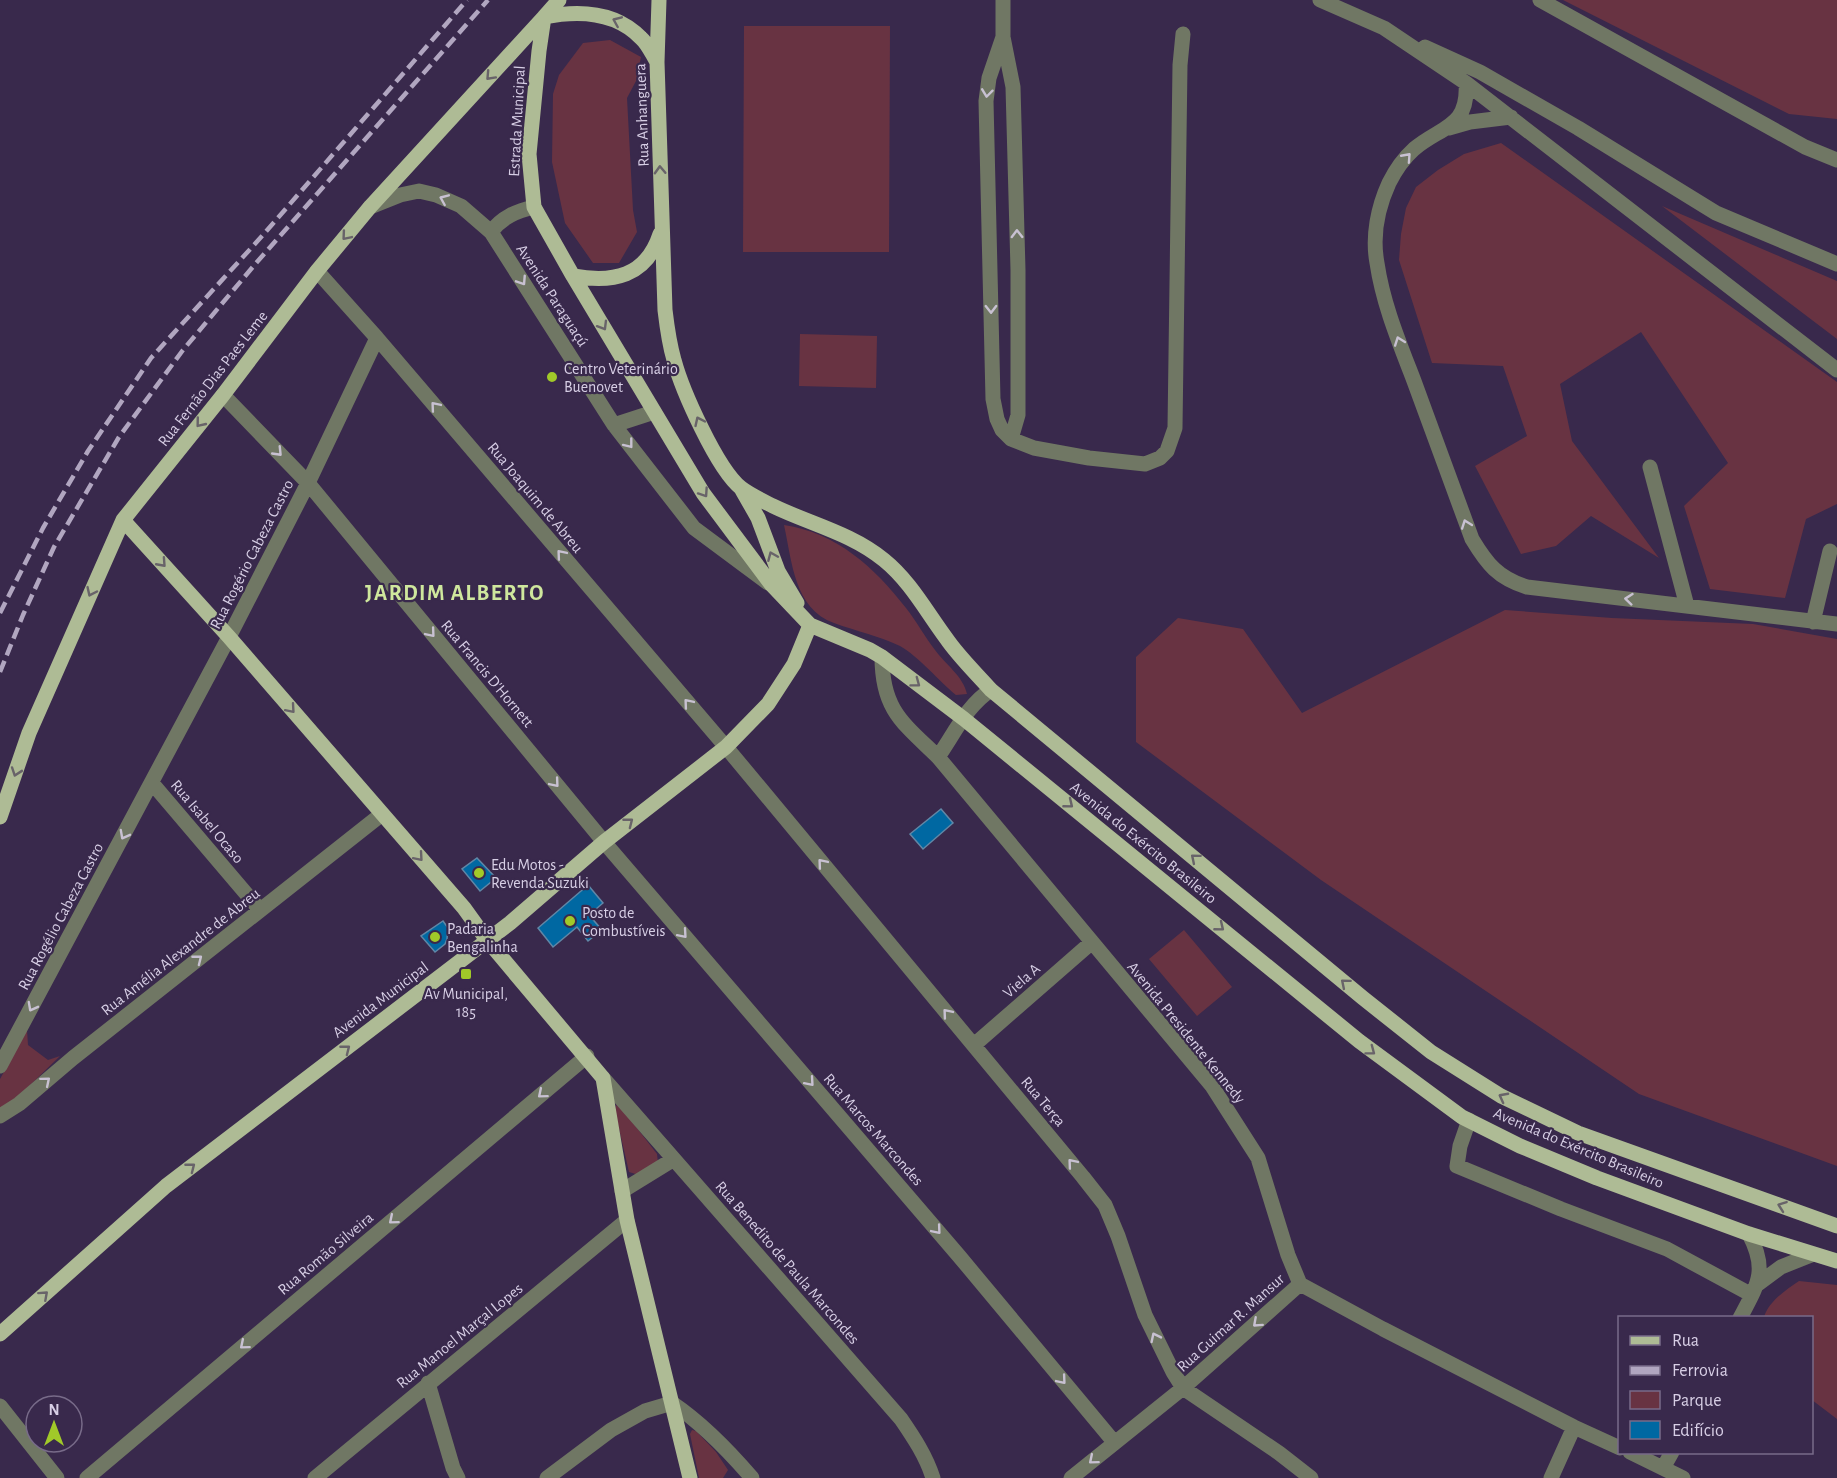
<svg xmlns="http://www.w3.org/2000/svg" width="1837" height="1478" viewBox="0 0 1837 1478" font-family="'Alegreya Sans',sans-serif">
<rect width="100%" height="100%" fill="#39294c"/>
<!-- green -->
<path fill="#683342" d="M1563,0h274v119l-48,-5z
M744,26h146l-1,226h-146z
M610,40l31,17 -5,24 -9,17 6,112 4,22 -18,31h-26l-28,-40 -13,-61 1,-68 6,-19 24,-32z
M1501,143l336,239v122l-31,15 -21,79 -75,-9 -26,-83 44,-43 -87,-131 -81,52 12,57 87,117 -68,-42 -35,30 -35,8 -46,-88 52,-30 -24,-70 -71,-3 -33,-103 2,-26 5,-26 10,-21 22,-17 26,-16z
M1662,206l175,75v58z
M800,334l77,2 -1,52 -77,-2z
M784,525c53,8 90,42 122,83 11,14 19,29 29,42 11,15 28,26 32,44l-11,1c-16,-13 -39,-40 -56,-49 -21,-10 -44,-15 -66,-23 -40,-14 -42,-62 -50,-98z
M1505,610l107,8 141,6 84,15v527l-198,-72 -318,-214 -185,-138v-85l42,-39 65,11 59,84z
M1184,930l48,57 -35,29 -48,-57z
M27,1030l1,15 20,15 12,-4 -38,37 -22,18v-32z
M616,1105l7,5 34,44 1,9 -19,12 -10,-3 -14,-61z
M1799,1281l38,4v134l-25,-19v-82l-48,-1c5,-16 22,-27 35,-36z
M692,1430l4,1 20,21 12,18 -5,8h-24l-9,-44z"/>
<!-- building -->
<path fill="#0068a2" stroke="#6187a6" stroke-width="1.5" d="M941,809l12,14 -30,26 -13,-15z
M477,858l19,20 -16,13 -18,-22z
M588,885l15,18 -14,12 13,15 -14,11 -11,-14 -24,20 -15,-19z
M443,921l5,7 -1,11 -2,5 -10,8 -14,-16z"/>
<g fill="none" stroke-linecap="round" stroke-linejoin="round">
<!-- minor -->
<path stroke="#707764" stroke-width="15" d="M1003,0v37l10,50 5,183v145l-7,24
M1320,0l64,28 82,55 371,287
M1540,0l265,147 32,13
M1003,37l-14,41 -3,23 7,298 4,20 5,11 9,9 23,9 55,10 56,6 15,-6 7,-7 8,-23 5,-363 3,-31
M1425,47l55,25 98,56 138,85 121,51
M1466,83c3,45 -25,43 -52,66 -10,9 -19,22 -25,34 -11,24 -17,53 -12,80 6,41 22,79 37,118 19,53 39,105 58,158 15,25 26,39 55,48l310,37
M1449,128l21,-6 41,-5
M370,207l30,-12 19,-4 17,4 25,11 30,26 123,193 80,103 74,55
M491,232c11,-15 26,-21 43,-25
M317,271l60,67 349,409 357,430 22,28 13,31 27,79 28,57 10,16 96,65 32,25
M223,395l85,88 296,359 355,414 155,186
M614,425l40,-13
M1650,467l37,139
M1813,622l17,-71
M882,657c0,53 21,66 56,100l274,329 46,72 30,97 12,29 83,45 191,98 46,21
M938,757c16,-23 30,-53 53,-67
M152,783l108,127
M974,1045l118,-103
M0,1066l229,-429 79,-154 69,-145
M603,1078l298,341c13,19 25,37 32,59
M0,1116l19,-12 54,-46 309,-244
M1469,1120l-9,26 -3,20 104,43 106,40 85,46
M622,1191l52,-32
M1758,1284l23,-17 30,-12
M1740,1318c18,-34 28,-48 9,-84
M428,1383l25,85 5,10
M0,1406l57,72
M1630,1452l53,26
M1663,1468l9,-16
M87,1478l500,-422
M315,1478l312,-258
M547,1478l64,-48 34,-19 27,-8c31,21 56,47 80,75
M1071,1478l112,-90 117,-104
M1551,1478l23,-51"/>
<!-- major -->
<path stroke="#aebb95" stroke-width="15" d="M559,0l-15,17 -5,34 -10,103 5,53 39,69 130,217 68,91 39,41 60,25 12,7 82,62 395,322 103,76 58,29 77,32 152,56 88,27
M659,0l-2,62 8,248c2,17 4,33 9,50 8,30 43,109 67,128 9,7 22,13 32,18 37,18 78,27 111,54 26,21 42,51 62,78 13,19 30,35 45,52l372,308 68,54 70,44 77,37 259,93
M573,276c40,7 73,1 87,-42
M742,490l16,28 20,53 19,32
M123,520l106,117 235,271 23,32 116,138 24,142 63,258
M0,817l29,-84 94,-213 100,-125 94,-124 53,-64 174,-190c35,-7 71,-6 97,21 7,6 11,16 16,24
M0,1334l166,-148 344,-263 94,-81 122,-95 42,-43 26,-40 16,-39"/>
<!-- rail -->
<path stroke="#b1a6c0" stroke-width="4.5" stroke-dasharray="12 6" stroke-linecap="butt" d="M0,613l43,-85 45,-77 63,-93 112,-123 204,-235
M0,672l23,-57 31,-68 65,-110 64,-87 74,-88 231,-262"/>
</g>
<!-- one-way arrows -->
<defs><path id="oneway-chevron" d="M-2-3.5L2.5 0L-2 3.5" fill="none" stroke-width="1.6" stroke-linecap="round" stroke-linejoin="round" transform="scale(1.5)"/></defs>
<g stroke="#686369">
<use href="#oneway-chevron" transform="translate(617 21) rotate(-157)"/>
<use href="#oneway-chevron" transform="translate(490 76) rotate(133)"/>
<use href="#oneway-chevron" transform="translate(660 170) rotate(-92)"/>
<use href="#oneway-chevron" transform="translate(346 236) rotate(130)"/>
<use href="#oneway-chevron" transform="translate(603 326) rotate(59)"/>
<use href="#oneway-chevron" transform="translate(699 421) rotate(-115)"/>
<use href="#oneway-chevron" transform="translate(200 423) rotate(129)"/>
<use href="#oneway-chevron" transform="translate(704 493) rotate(56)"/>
<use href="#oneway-chevron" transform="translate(772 556) rotate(-113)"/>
<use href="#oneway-chevron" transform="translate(162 563) rotate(48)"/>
<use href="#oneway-chevron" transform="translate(91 592) rotate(115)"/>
<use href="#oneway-chevron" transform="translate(916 683) rotate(37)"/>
<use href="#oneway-chevron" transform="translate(291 709) rotate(49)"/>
<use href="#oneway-chevron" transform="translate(16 772) rotate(109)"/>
<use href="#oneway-chevron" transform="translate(1069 804) rotate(39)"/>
<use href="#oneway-chevron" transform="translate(629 822) rotate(-38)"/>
<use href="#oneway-chevron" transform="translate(419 857) rotate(49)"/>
<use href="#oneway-chevron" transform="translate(1195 858) rotate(-140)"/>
<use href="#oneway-chevron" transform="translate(1220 927) rotate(39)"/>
<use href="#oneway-chevron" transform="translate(1345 983) rotate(-140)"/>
<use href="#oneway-chevron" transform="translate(346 1049) rotate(-38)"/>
<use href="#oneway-chevron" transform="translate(1371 1051) rotate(37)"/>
<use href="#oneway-chevron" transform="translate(1503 1097) rotate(-152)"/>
<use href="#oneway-chevron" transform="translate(191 1167) rotate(-38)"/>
<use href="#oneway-chevron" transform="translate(1782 1206) rotate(-160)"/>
<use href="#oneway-chevron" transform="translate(44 1295) rotate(-42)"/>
</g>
<g stroke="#c8c1d2">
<use href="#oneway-chevron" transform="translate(987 93) rotate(97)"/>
<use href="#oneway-chevron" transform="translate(1407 157) rotate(-48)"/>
<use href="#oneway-chevron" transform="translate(444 199) rotate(-157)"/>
<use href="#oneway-chevron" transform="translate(1017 234) rotate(-91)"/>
<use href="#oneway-chevron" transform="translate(522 281) rotate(57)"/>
<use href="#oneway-chevron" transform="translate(991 309) rotate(89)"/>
<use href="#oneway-chevron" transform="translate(1399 341) rotate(-110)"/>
<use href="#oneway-chevron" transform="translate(435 406) rotate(-130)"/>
<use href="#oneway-chevron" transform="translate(629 444) rotate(52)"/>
<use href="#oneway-chevron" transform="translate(278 452) rotate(46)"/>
<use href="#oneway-chevron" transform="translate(1466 524) rotate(-110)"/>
<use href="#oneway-chevron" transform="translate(561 554) rotate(-130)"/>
<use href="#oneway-chevron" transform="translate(1629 599) rotate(-174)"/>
<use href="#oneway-chevron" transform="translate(431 633) rotate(50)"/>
<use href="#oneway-chevron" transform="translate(688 703) rotate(-130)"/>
<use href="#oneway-chevron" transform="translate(555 783) rotate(50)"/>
<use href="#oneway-chevron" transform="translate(124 835) rotate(118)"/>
<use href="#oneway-chevron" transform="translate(822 863) rotate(-130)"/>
<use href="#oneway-chevron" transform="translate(683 934) rotate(49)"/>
<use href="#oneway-chevron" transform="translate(198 959) rotate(-38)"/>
<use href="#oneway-chevron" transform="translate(32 1007) rotate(118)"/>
<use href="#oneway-chevron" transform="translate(947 1013) rotate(-130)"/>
<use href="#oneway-chevron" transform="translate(46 1081) rotate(-40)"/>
<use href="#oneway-chevron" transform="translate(810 1082) rotate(49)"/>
<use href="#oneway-chevron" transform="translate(542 1094) rotate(140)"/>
<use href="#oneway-chevron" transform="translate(1072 1163) rotate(-130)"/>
<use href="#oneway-chevron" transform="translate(393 1220) rotate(140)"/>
<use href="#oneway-chevron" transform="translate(937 1230) rotate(50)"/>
<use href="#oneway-chevron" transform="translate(1257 1323) rotate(138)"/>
<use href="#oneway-chevron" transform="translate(1155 1337) rotate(-116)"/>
<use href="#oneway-chevron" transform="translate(244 1345) rotate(140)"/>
<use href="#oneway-chevron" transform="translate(1062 1380) rotate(50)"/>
<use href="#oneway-chevron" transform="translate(1093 1460) rotate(140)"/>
</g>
<!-- markers -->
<g fill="#a1c929" stroke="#39294c" stroke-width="2">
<circle cx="552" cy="377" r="6"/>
<circle cx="479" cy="873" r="6"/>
<circle cx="570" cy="921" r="6"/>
<circle cx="435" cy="937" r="6"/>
<rect x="460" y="968" width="12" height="12" rx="3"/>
</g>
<g text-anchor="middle" stroke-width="4.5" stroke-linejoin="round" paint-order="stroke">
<!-- street labels -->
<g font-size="16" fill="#d7cee5" stroke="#39294c">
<text transform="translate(641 115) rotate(-92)" y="6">Rua Anhanguera</text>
<text transform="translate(516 121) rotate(-87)" y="6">Estrada Municipal</text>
<text transform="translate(553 295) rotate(57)" y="6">Avenida Paraguaçú</text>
<text transform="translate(212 378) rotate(-52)" y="6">Rua Fernão Dias Paes Leme</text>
<text transform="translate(536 497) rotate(50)" y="6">Rua Joaquim de Abreu</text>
<text transform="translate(251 554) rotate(-63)" y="6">Rua Rogério Cabeza Castro</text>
<text transform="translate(488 673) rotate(50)" y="6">Rua Francis D'Hornett</text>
<text transform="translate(208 821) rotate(50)" y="6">Rua Isabel Ocaso</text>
<text transform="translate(1144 842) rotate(39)" y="6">Avenida do Exército Brasileiro</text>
<text transform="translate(60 916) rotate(-62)" y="6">Rua Rogélio Cabeza Castro</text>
<text transform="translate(180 951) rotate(-38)" y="6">Rua Amélia Alexandre de Abreu</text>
<text transform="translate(1021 980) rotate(-41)" y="6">Viela A</text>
<text transform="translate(380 999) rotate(-37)" y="6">Avenida Municipal</text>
<text transform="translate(1187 1032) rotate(51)" y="6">Avenida Presidente Kennedy</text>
<text transform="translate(1044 1101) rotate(50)" y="6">Rua Terça</text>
<text transform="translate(874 1129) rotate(49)" y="6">Rua Marcos Marcondes</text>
<text transform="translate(1579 1147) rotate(23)" y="6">Avenida do Exército Brasileiro</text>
<text transform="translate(325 1253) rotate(-40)" y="6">Rua Romão Silveira</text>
<text transform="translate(788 1262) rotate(49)" y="6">Rua Benedito de Paula Marcondes</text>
<text transform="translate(1230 1322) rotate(-42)" y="6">Rua Guimar R. Mansur</text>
<text transform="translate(459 1335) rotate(-39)" y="6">Rua Manoel Marçal Lopes</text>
</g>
<!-- poi labels -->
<g font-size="16" fill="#d7cee5" stroke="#39294c" text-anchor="start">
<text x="564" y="374">Centro Veterinário<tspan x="564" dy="18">Buenovet</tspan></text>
<text x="491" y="870">Edu Motos -<tspan x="491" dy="18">Revenda Suzuki</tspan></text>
<text x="582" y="918">Posto de<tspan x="582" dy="18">Combustíveis</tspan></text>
<text x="447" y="934">Padaria<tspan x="447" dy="18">Bengalinha</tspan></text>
<text x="466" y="999" text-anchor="middle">Av Municipal,<tspan x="466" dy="18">185</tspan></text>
</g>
<!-- district labels -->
<g font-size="22" font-weight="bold" letter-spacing="1.5" fill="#cfe79d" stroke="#39294c">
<text x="455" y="600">JARDIM ALBERTO</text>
</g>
</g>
<!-- legend -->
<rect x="1618" y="1316" width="195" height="138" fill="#39294c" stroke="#786b89" stroke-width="1.5"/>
<rect x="1630" y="1336" width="30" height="9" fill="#aebb95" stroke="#786b89" stroke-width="1.5"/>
<text x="1672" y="1346" font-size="18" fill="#d7cee5">Rua</text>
<rect x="1630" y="1366" width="30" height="9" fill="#b1a6c0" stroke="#786b89" stroke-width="1.5"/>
<text x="1672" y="1376" font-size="18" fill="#d7cee5">Ferrovia</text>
<rect x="1630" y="1391" width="30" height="18" fill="#683342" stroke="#786b89" stroke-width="1.5"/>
<text x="1672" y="1406" font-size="18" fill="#d7cee5">Parque</text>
<rect x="1630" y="1421" width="30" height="18" fill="#0068a2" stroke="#786b89" stroke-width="1.5"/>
<text x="1672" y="1436" font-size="18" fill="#d7cee5">Edifício</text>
<!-- north arrow -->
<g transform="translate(54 1424)"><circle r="28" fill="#39294c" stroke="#786b89" stroke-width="1.5"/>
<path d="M0-4.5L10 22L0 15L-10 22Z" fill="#a1c929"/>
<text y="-9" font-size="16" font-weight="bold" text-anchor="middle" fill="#d7cee5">N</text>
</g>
</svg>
